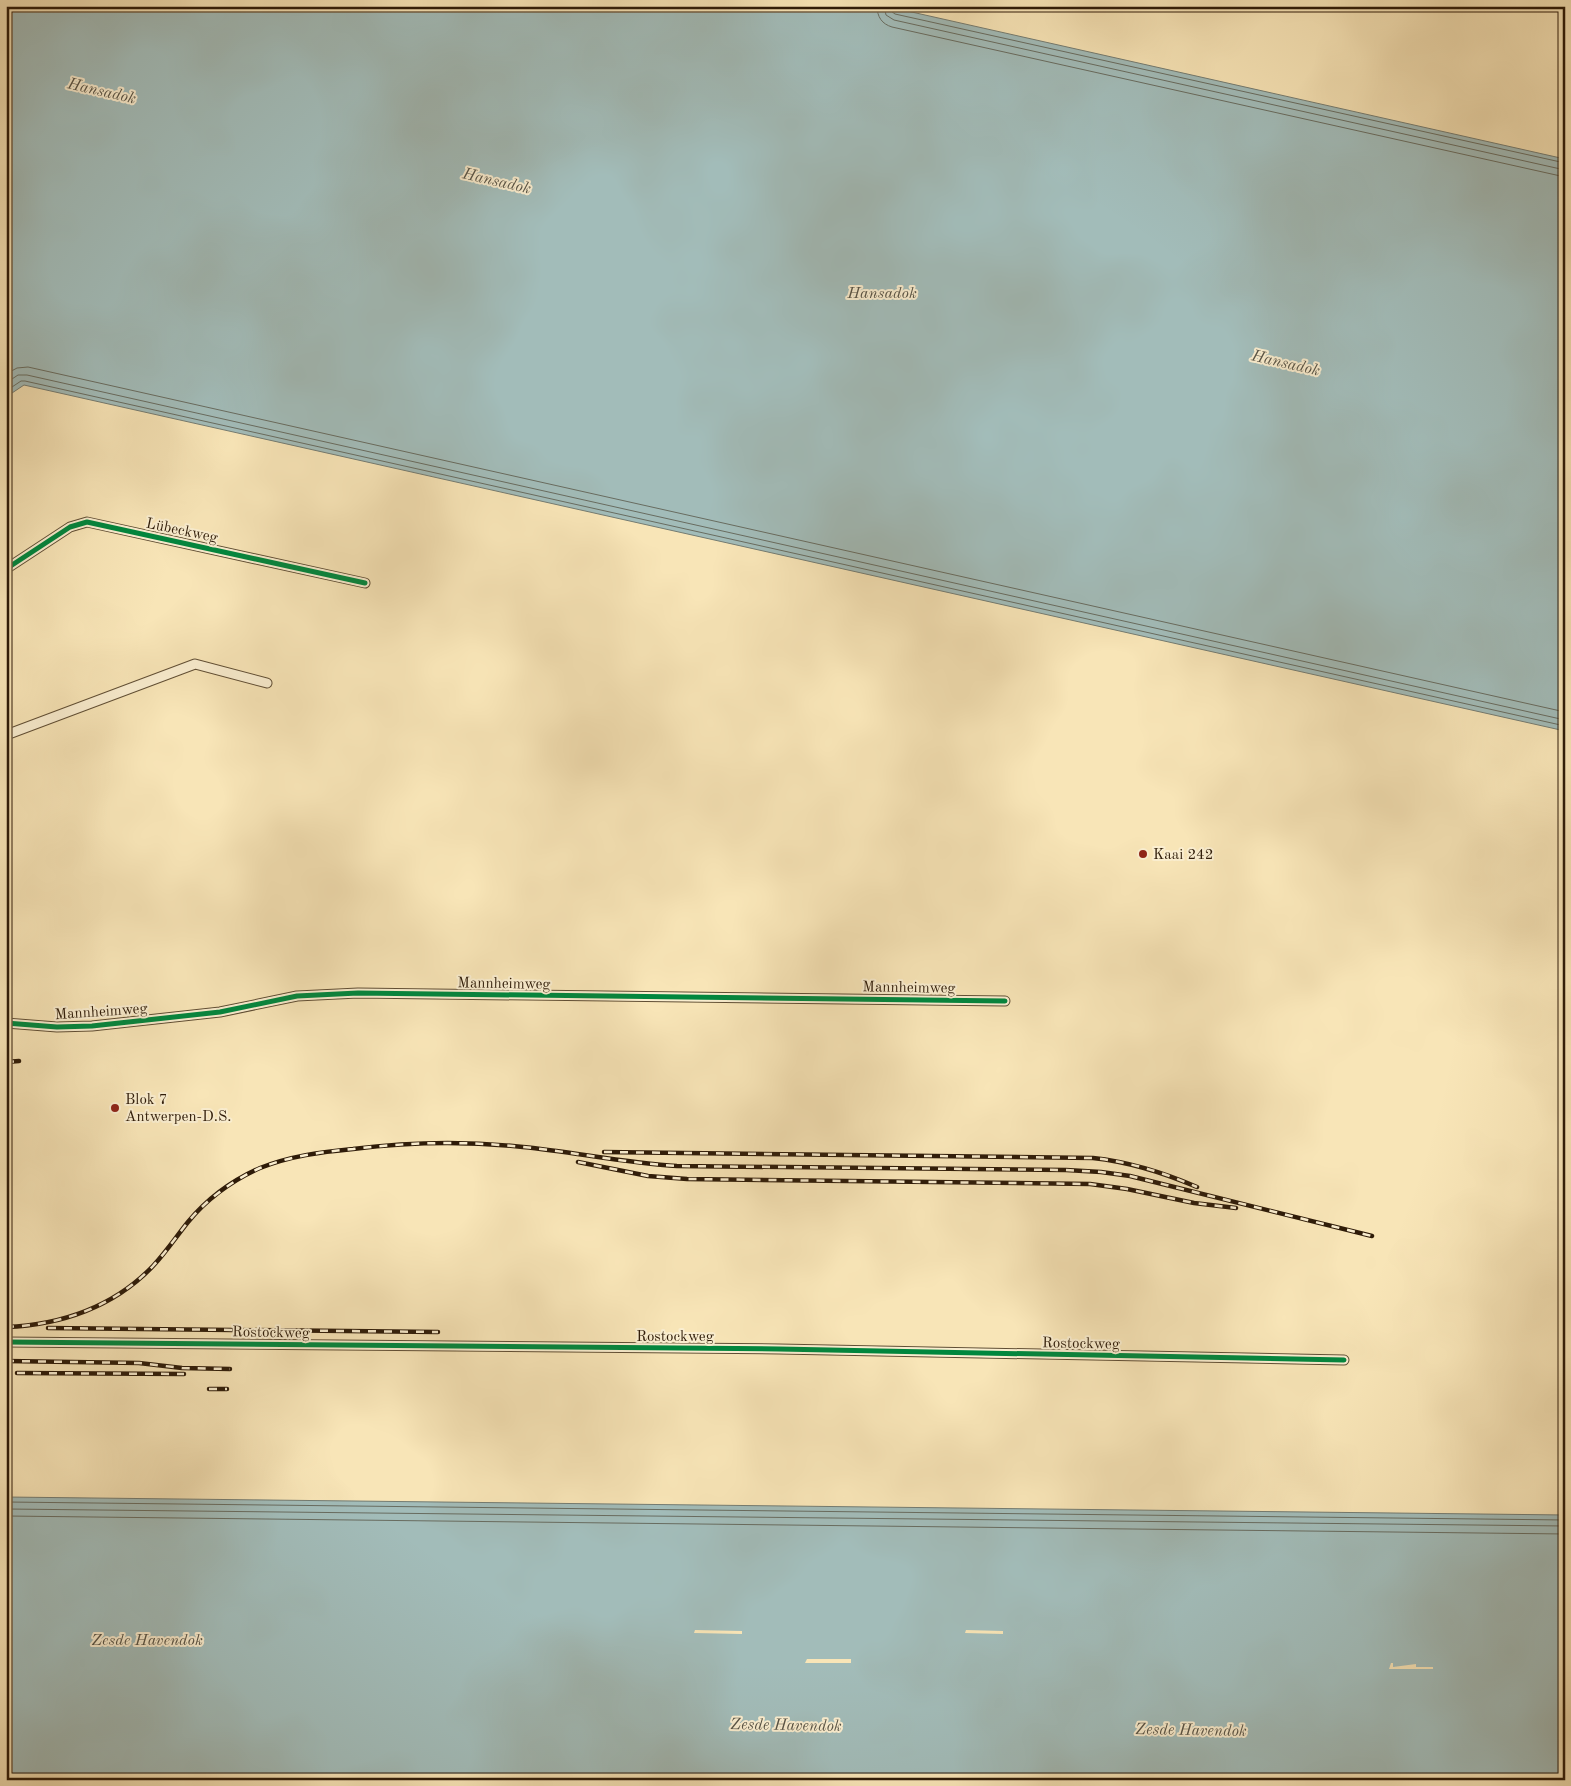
<svg xmlns="http://www.w3.org/2000/svg" width="1571" height="1786" viewBox="0 0 1571 1786" font-family="'Old Standard TT',serif">
<rect width="100%" height="100%" fill="#f8e5b7"/>
<filter id="stains"><feTurbulence type="fractalNoise" baseFrequency=".004" numOctaves="4"/><feColorMatrix values="0 0 0 0 .2 0 0 0 0 .09 0 0 0 0 .02 0 0 0 .5 -.17"/></filter>
<radialGradient id="worn" r=".72"><stop offset=".6" stop-color="#630" stop-opacity="0"/><stop offset="1" stop-color="#630" stop-opacity=".3"/></radialGradient>
<!-- water -->
<path fill="#a2bcb9" stroke="#747c72" d="M6,6h879l680,153v572l-1541,-346 -18,12z
M6,1497l1559,18v265h-1559z"/>
<!-- pier -->
<path fill="#f8e5b7" d="M695,1630l47,1v3l-48,-1z
M966,1630l37,1v3l-38,-1z
M807,1659h44v4h-46z
M1391,1663h2v4l23,-3v3h17v2h-44z"/>
<g fill="none" stroke-linecap="round" stroke-linejoin="round">
<!-- shore -->
<path stroke="#686c60" stroke-width="1" d="M877,6c0,11 5,18 15,21l673,150
M884,6l2,9 8,5 671,150
M890,6l1,5 4,3 670,149
M6,374l11,-6 11,-1 1537,345
M6,383l12,-8h9l1538,345
M6,391l15,-10h4l1540,345
M6,1502l1559,18
M6,1509l1559,17
M6,1516l1559,18"/>
<defs>
<path id="minor" d="M6,569l64,-42 17,-5 278,61
M6,735l189,-71 72,19
M6,1023l51,4 35,-1 128,-14 77,-16 61,-3 647,8
M6,1342l773,7 565,11"/>
</defs>
<!-- minor casing -->
<use href="#minor" stroke="#604e34" stroke-width="11"/>
<!-- minor -->
<use href="#minor" stroke="#faeed0" stroke-width="9"/>
<defs>
<path id="rail" d="M6,1062l13,-1
M604,1152l489,6c37,4 69,14 104,29
M578,1162l70,14 39,3 403,5 37,5 67,14 42,5
M6,1327c55,-2 108,-20 147,-61 13,-14 23,-29 35,-44 19,-23 45,-42 72,-54 30,-12 61,-16 93,-19 56,-7 114,-8 170,-2 51,5 102,16 154,19l389,4 35,2 29,4 242,60
M48,1328l390,4
M6,1361l133,2 43,5 48,1
M17,1373l167,1
M209,1389h18"/>
</defs>
<!-- rail casing -->
<use href="#rail" stroke="#2e1b08" stroke-width="4.5"/>
<!-- rail -->
<use href="#rail" stroke="#faeed0" stroke-width="2.5" stroke-dasharray="8" stroke-linecap="butt"/>
<defs>
<path id="cycleway" d="M6,569l64,-42 17,-5 278,61
M6,1023l51,4 35,-1 128,-14 77,-16 61,-3 647,8
M6,1342l773,7 565,11"/>
</defs>
<!-- cycleway casing -->
<use href="#cycleway" stroke="#faeed0" stroke-width="8"/>
<!-- cycleway -->
<use href="#cycleway" stroke="#00873e" stroke-width="5"/>
</g>
<!-- markers -->
<g fill="#8f2418" stroke="#faeed0" stroke-width="2">
<circle cx="1143" cy="854" r="5"/>
<circle cx="115" cy="1108" r="5"/>
</g>
<g text-anchor="middle" stroke-width="4" stroke-linejoin="round" paint-order="stroke">
<!-- street labels -->
<g font-size="15" fill="#2e1b08" stroke="#faeed0">
<text transform="translate(182 530) rotate(12)" y="5">Lübeckweg</text>
<text transform="translate(504 983) rotate(1)" y="5">Mannheimweg</text>
<text transform="translate(909 987) rotate(1)" y="5">Mannheimweg</text>
<text transform="translate(101 1011) rotate(-4)" y="5">Mannheimweg</text>
<text transform="translate(271 1332) rotate(1)" y="5">Rostockweg</text>
<text x="675" y="1341">Rostockweg</text>
<text transform="translate(1081 1343) rotate(1)" y="5">Rostockweg</text>
</g>
<!-- poi labels -->
<g font-size="15" fill="#2e1b08" stroke="#faeed0" text-anchor="start">
<text x="1153" y="859">Kaai 242</text>
<text x="125" y="1104">Blok 7<tspan x="125" dy="17">Antwerpen-D.S.</tspan></text>
</g>
<!-- water labels -->
<g font-size="16" font-style="italic" fill="#575346" stroke="#faeed0">
<text transform="translate(102 90) rotate(13)" y="6">Hansadok</text>
<text transform="translate(497 180) rotate(13)" y="6">Hansadok</text>
<text x="882" y="298">Hansadok</text>
<text transform="translate(1286 362) rotate(13)" y="6">Hansadok</text>
<text x="147" y="1645">Zesde Havendok</text>
<text transform="translate(786 1724) rotate(1)" y="6">Zesde Havendok</text>
<text transform="translate(1191 1729) rotate(1)" y="6">Zesde Havendok</text>
</g>
</g>
<!-- margin -->
<rect width="1571" height="1786" fill="none" stroke="#f8e5b7" stroke-width="25"/>
<rect x="8" y="8" width="1556" height="1771" fill="none" stroke="#2e1b08" stroke-width="2.5"/>
<rect x="12" y="12" width="1546" height="1761" fill="none" stroke="#2e1b08"/>
<rect width="100%" height="100%" filter="url(#stains)"/>
<rect width="100%" height="100%" fill="url(#worn)"/>
</svg>
